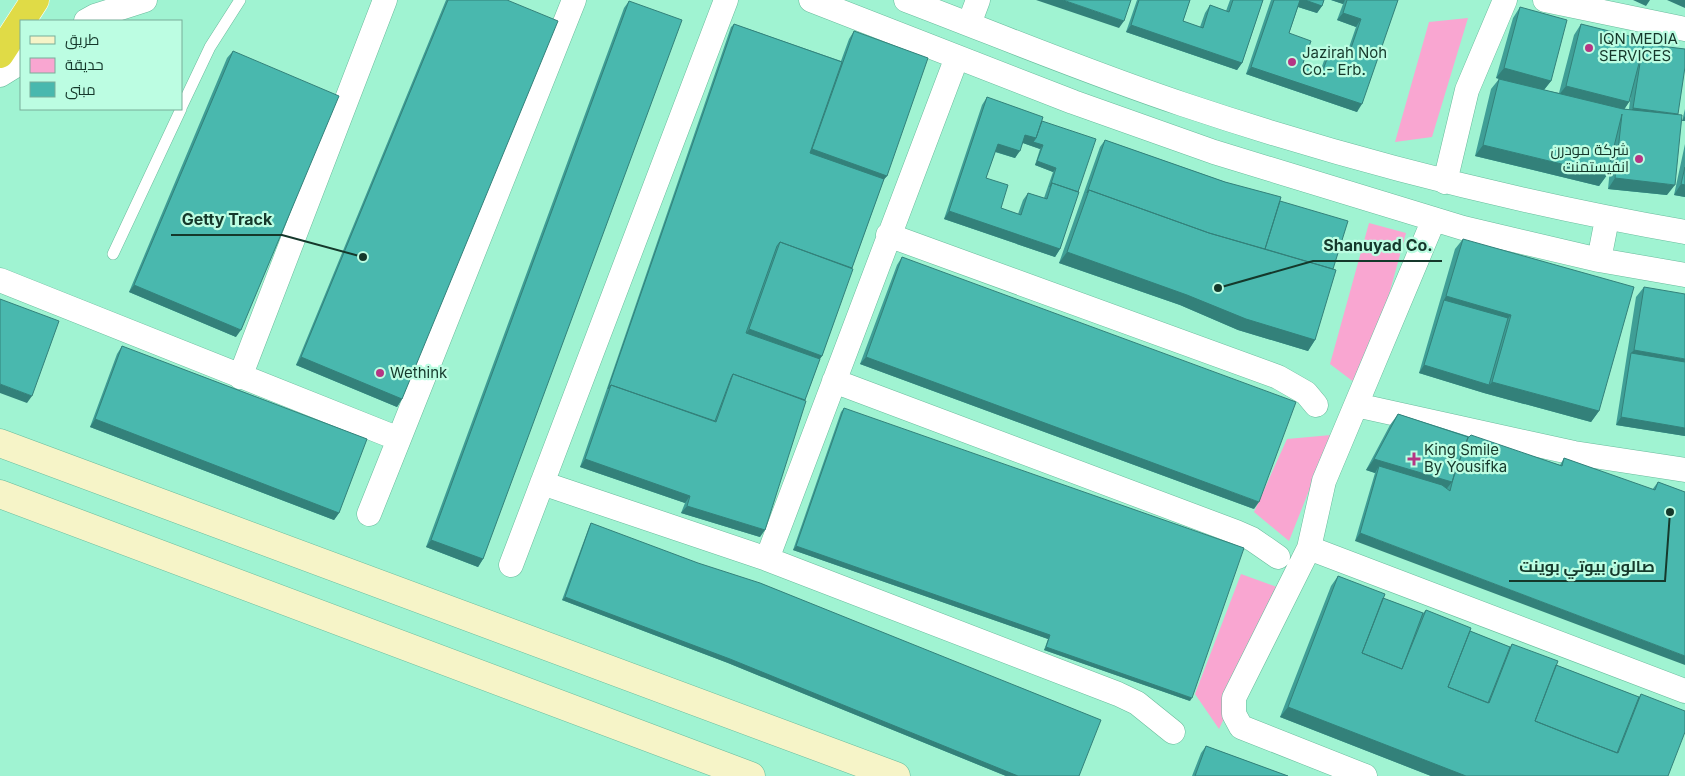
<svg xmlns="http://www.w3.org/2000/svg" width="1685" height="776" viewBox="0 0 1685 776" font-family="Inter,Cairo,sans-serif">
<rect width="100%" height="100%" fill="#a0f3d2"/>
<!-- green -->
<path fill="#f9a6d1" d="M1468,18l-36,119 -37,5 34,-120z
M1369,223l37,10 -43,156 -33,-25z
M1331,435l-42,106 -35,-29 33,-73z
M1241,574l44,16 -66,139 -24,-35z"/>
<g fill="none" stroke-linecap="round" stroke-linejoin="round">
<defs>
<path id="lane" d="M181,108l29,-61 30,-47
M113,254l68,-145"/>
<path id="street" d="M811,0l262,102 141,50 249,76 136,32 86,15
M906,0c92,35 183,73 276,104 164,55 332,98 503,128
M1545,0l140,29
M86,21l9,-5 50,-16
M969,24l9,-24
M0,75l21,-13
M1445,182l22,-92 38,-90
M888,235l390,142 28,16 10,12
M1599,260l8,-41
M0,280l399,159 175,-439
M240,377l145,-377
M834,381l402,151 16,7 26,18
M1356,405l218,48 111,17
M542,483l225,76 351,135 19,9 36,29
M369,514l30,-75
M1309,548l376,143
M767,559l190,-502
M511,565l215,-565
M1365,776l-124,-49 -7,-13v-16l75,-150 15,-67 110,-262"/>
<path id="secondary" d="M0,443l896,333
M0,494l751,282"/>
<path id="highway" d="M0,54l35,-54"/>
</defs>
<!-- lane casing -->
<use href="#lane" stroke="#69bb9c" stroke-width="12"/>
<!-- street casing -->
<use href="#street" stroke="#69bb9c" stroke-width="25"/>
<!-- secondary casing -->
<use href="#secondary" stroke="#69bb9c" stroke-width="29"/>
<!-- highway casing -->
<use href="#highway" stroke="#fff" stroke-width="29"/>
<!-- lane -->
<use href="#lane" stroke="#fff" stroke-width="11"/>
<!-- street -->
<use href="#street" stroke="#fff" stroke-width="24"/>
<!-- secondary -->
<use href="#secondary" stroke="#f6f4c8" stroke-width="28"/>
<!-- highway -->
<use href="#highway" stroke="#e0db46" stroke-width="28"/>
</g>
<!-- wall -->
<path fill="#3f9e96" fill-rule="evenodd" d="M446,0h61l-105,399 -5,8 -101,-42z
M1137,0h53l-7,21 17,6 5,-14 5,-8 16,6 4,-11h33l-21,63 -5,7 -111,-38z
M1271,0h53l-2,6 -5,7 -19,-6 -9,26 14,30 18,6 5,-14 5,-7 16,5 9,-26 -19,-7 6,-16 -12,-4h67l-41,112 -111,-38z
M629,1l-146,558 -5,8 -52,-20 198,-539z
M1520,7l31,74 -7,9 15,3 15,-58 7,-11 63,20 23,151 -59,-6 3,-31 -4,17 -8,11 -124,-30 16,-67 8,-10 -3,-1 17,-60zM1631,93l-2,16h-5l5,-7z
M734,24l107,37 8,-22 5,-8 33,145 -3,3 -32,89 -30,88 -2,3 -15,41 -45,137 -79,-24 4,-10 -105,-36 151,-440z
M233,51l3,286 -107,-45 98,-234z
M987,97l55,24 36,71 -18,57 -5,8 -111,-38 38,-114zM1023,143l17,6 -5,16 18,7 -9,26 -16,-5 -5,7 -5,14 -17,-6 -15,-30 9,-26 20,6z
M1685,109v12h-3z
M1105,140l175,61 53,68 -18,71 -7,11 -70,-21 -58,-25 -121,-42 41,-116z
M1685,144v53l-11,-2z
M1463,239l136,172 -8,11 -107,-29 -65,-20 36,-124z
M902,257l352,252 -394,-145 37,-99z
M1644,287l41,149 -69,-11 20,-128z
M122,346l217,167 -5,7 -244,-93 27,-73z
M844,408l346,293 -146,-51 4,-11 -255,-89 48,-138z
M1398,414l162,51 4,-7 88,32 6,-8 27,10 -330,49 20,-68 -9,-3 24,-45z
M591,523l488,253h-73l-278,-113 -166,-63 27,-73z
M1338,576l45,22 40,15 3,-3 44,21 40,16 2,-3 44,21 83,32 2,-3 27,82h-237l-151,-59 51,-131z
M1206,746l82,30h-96l9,-23z"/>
<!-- shaded-wall -->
<path fill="#33817a" d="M1036,0h27l61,21 -5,7z
M1299,0h6l17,6 -5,7 -22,-7z
M1331,0h14l-2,4z
M1633,0h17l-4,6z
M1667,0h18v8z
M1343,13l18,6 -5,8 -19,-7z
M1131,25l111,38 -5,7 -111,-38z
M1251,67l111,37 -5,8 -111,-38z
M1504,68l47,13 -8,10 -47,-13z
M1566,86l63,16 -7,11 -64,-17z
M1633,108l45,6 -5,8 -45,-7z
M1685,116v5h-3z
M1025,135l11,3 7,7 -3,4 -20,-7z
M998,144l22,7 -5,7 -22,-7z
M1483,145l124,30 -8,11 -124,-30z
M812,149l75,27 -6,7 -74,-26z
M1037,161l19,7 -3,4 -18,-7z
M1615,178l60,7 -8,10 -59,-6z
M1681,184l4,1v12l-11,-2z
M949,211l111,38 -5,8 -111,-38z
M1067,252l248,88 -7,11 -70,-21 -58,-25 -121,-42z
M134,285l107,45 -5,7 -107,-45z
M1446,296l65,19 -8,10 -59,-25z
M749,329l73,27 -5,7 -73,-26z
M1634,350l51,9v12l-54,-18z
M301,357l101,42 -5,8 -101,-42z
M866,357l393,145 -5,7 -394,-145z
M1424,365l65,20 3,-3 107,29 -8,11 -107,-29 -65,-20z
M0,384l32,12 -5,7 -27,-10z
M1621,417l64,11v8l-69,-11z
M95,419l244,94 -5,7 -244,-93z
M585,459l105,37 -5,7 -105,-36z
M1374,459l78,23 -8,10 -65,-26 -4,7 -9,-3z
M687,506l78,24 -5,7 -79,-24z
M1360,533l325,123v9l-330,-124z
M431,540l52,19 -5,8 -52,-20z
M796,546l254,89 -2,4 -255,-89z
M565,597l165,62 288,117h-12l-278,-113 -166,-63z
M1046,647l146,51 -2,3 -146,-51z
M1288,707l178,69h-35l-151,-59z"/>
<!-- building -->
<path fill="#49b8ae" stroke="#33817a" d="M448,0h59l51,21 -156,378 -101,-42z
M1063,0h68l-7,21z
M1139,0h51l-7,21 20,7 7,-23 19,7 4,-12h30l-21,63 -111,-38z
M1274,0h26l-11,33 22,8 -8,22 20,7 8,-22 18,6 12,-35 -18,-6 4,-13h51l-36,104 -111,-37z
M1305,0h19l-2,6z
M629,1l53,19 -199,539 -52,-19z
M1520,7l47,13 -16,61 -47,-13z
M734,24l108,38 -32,91 74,26 -32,89 -72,-26 -3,4 -31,87 74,26 -15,41 -72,-26 -2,4 -16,43 -104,-36 -3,4z
M1581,24l64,16 -16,62 -63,-16z
M854,31l74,27 -41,118 -75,-27z
M1644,44l41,5v18l-7,47 -45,-6 8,-51z
M233,51l106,45 -98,234 -107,-45z
M1499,79l124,30 59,6 -7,70 -60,-7 7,-64 -15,61 -124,-30z
M987,97l56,20 -7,21 -11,-3 -5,16 -22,-7 -12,34 22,7 -7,23 20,7 7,-22 19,6 5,-16 27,9 -19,57 -111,-38z
M1042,121l54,18 -18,53 -26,-9 -2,4 6,-19 -19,-7 6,-16 -10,-3 3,-4z
M1105,140l120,42 56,15 -16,52 -56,-16 -120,-43 -2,3z
M1685,167v18l-4,-1z
M1089,190l120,43 127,37 -21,70 -69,-21 -59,-24 -120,-43z
M1280,201l68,20 -15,48 -68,-20z
M1463,239l171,48 -35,124 -107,-29 19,-67 -65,-19z
M780,242l73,27 -31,87 -73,-27z
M902,257l394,145 -37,100 -393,-145z
M1644,287l41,7v65l-51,-9z
M0,299l59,22 -27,75 -32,-12z
M1444,300l64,18 -19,67 -65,-20z
M122,346l245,93 -28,74 -244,-94z
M1631,353l54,9v66l-64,-11z
M733,374l73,27 -41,129 -78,-24 3,-10 -105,-37 26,-74 105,37z
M844,408l400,140 -52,150 -146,-51 4,-12 -254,-89z
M1398,414l70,23 -16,45 -78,-23z
M1471,435l91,31 2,-8 91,32 3,-8 27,10v164l-325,-123 19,-67 63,19 8,6 4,-16 14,-37z
M591,523l107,40 62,20 341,137 -22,56h-61l-288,-117 -165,-62z
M1338,576l47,18 -23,59 40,16 24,-59 45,18 -23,59 41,16 23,-59 46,17 -23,60 40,16 43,16 23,-59 44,17v21l-17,44h-202l-178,-69z
M1383,598l40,15 -21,56 -40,-16z
M1470,631l40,16 -22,56 -40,-16z
M1556,665l83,32 -22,56 -82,-32z
M1206,746l82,30h-93z"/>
<!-- markers -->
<g fill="#b53684" stroke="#bcfde2" stroke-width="2">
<circle cx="1589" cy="48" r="5"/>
<circle cx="1292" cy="62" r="5"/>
<circle cx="1639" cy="159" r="5"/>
<circle cx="380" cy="373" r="5"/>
<path d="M1411.5 451.5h5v5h5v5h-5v5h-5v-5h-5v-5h5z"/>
</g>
<g text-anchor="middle" stroke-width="4.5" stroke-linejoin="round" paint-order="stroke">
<!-- poi labels -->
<g font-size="15" fill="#15382b" stroke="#bcfde2" text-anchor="start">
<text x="1599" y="44">IQN MEDIA<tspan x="1599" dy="17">SERVICES</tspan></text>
<text x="1302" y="58">Jazirah Noh<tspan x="1302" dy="17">Co.- Erb.</tspan></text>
<text x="1629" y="155" text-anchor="end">شركة مودرن<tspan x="1629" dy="17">انفيستمنت</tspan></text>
<text x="390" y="378">Wethink</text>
<text x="1424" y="455">King Smile<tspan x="1424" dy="17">By Yousifka</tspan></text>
</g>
</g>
<!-- callouts -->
<path fill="none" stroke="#15382b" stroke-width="2" d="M363 257L282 235H171M1218 288L1313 261H1442M1670 512L1665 581H1509"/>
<g fill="#15382b" stroke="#bcfde2" stroke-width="2">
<circle cx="363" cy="257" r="5"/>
<circle cx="1218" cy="288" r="5"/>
<circle cx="1670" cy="512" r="5"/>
</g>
<g font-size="16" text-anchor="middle" font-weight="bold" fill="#15382b" stroke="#bcfde2" stroke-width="4.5" stroke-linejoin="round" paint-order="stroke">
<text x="227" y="225">Getty Track</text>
<text x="1378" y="251">Shanuyad Co.</text>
<text x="1587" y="572">صالون بيوتي بوينت</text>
</g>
<!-- legend -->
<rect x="20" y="20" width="162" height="90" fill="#bcfde2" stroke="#79ae99"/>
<rect x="30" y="36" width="25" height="8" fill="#f6f4c8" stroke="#79ae99"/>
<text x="65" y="45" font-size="15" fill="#15382b">طريق</text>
<rect x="30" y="58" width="25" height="15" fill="#f9a6d1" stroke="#79ae99"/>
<text x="65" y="70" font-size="15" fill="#15382b">حديقة</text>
<rect x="30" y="82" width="25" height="15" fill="#49b8ae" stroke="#79ae99"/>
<text x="65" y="95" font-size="15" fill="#15382b">مبنى</text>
</svg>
